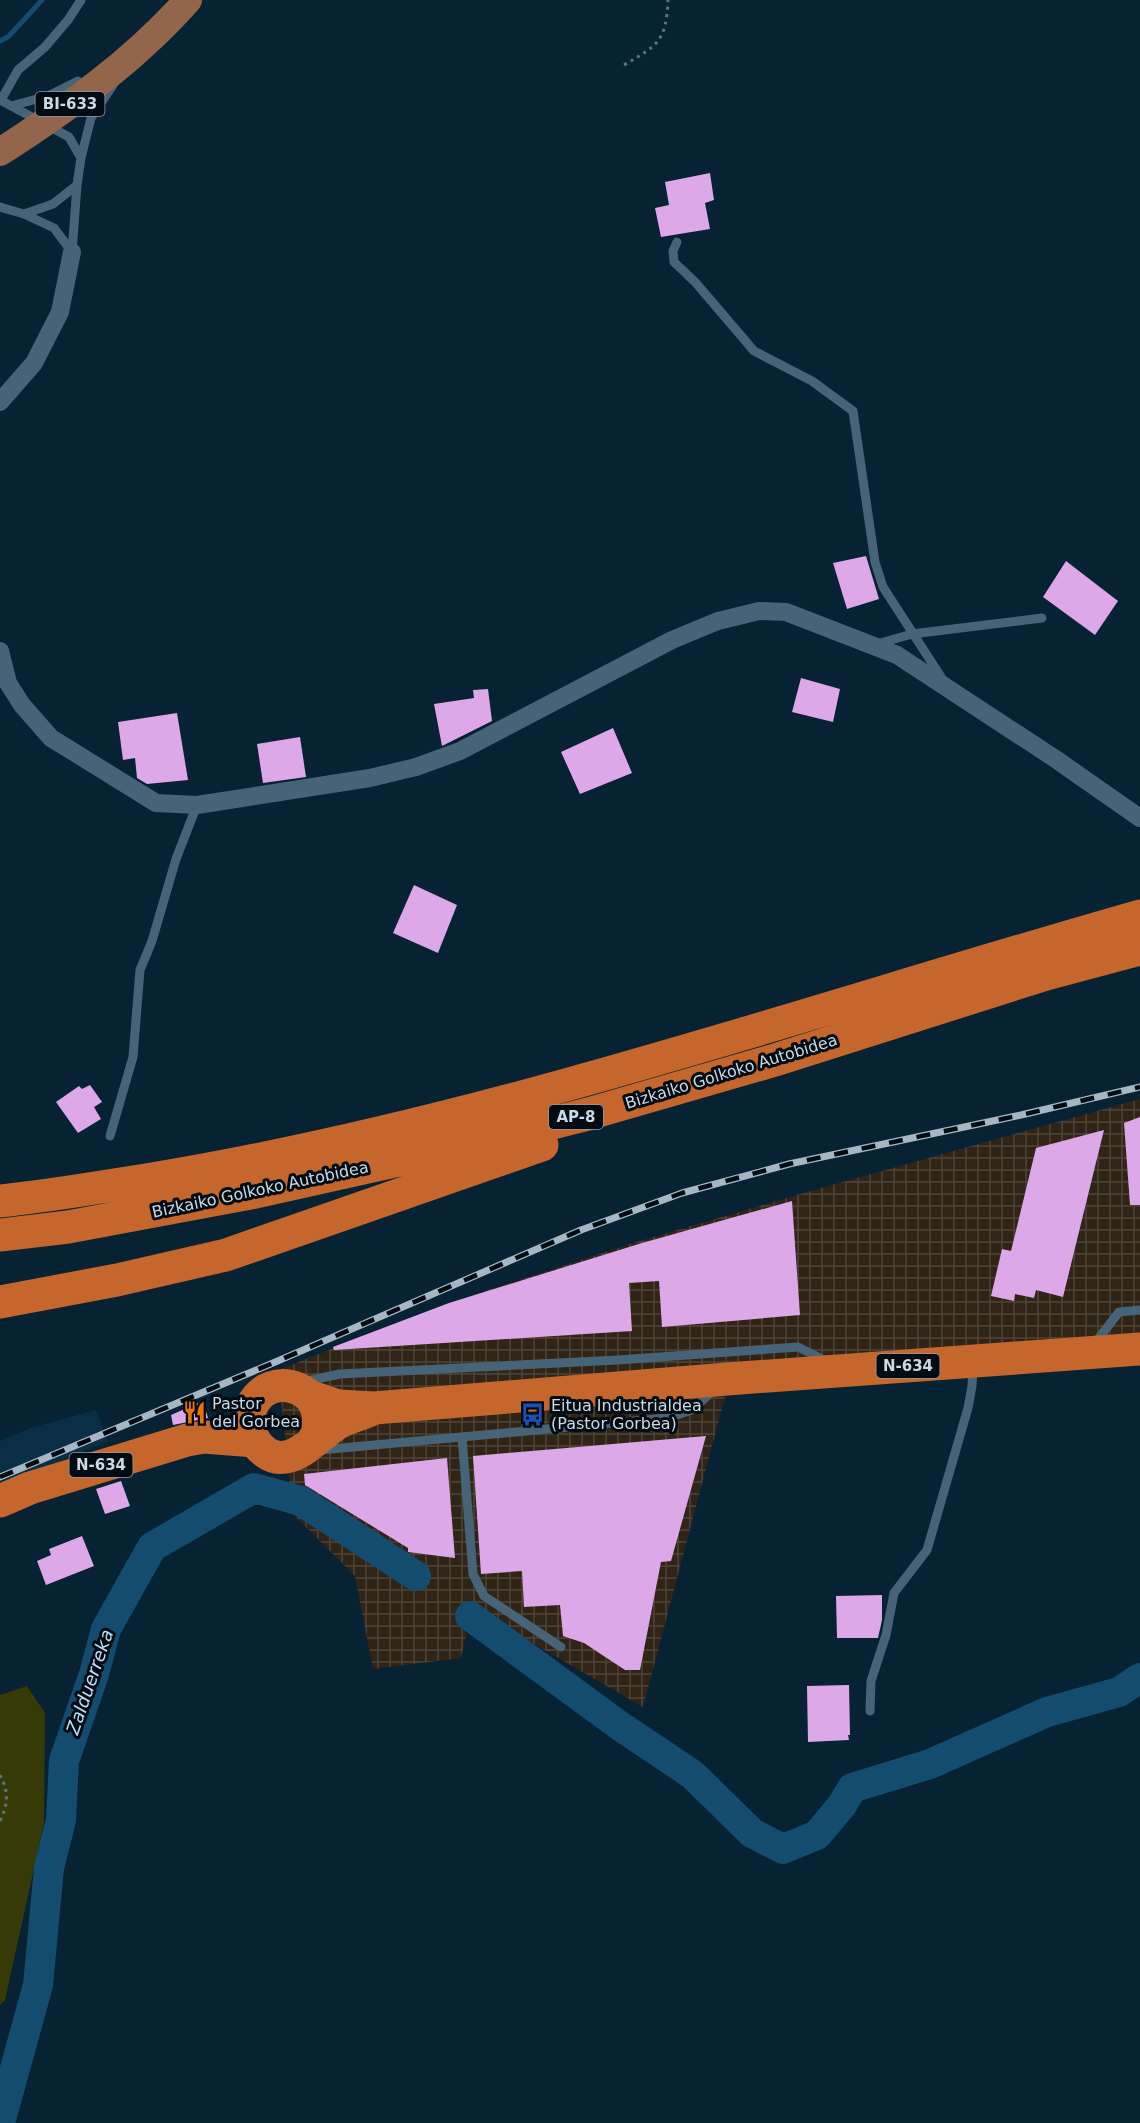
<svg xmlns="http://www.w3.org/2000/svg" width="1140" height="2123" viewBox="0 0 1140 2123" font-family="'DejaVu Sans',sans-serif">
<defs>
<pattern id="industrial-grid" width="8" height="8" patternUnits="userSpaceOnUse" patternTransform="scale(1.5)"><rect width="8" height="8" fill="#302416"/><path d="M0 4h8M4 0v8" fill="none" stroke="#4d4338"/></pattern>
</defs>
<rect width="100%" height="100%" fill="#072233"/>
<!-- built -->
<path fill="#0a2e43" d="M96,1410l12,31 -108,45v-45l30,-13z"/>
<!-- industrial -->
<path fill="url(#industrial-grid)" d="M1140,1099v263l-414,31 -83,314 -171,-99 -11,50 -88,11 -18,-93 -62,-62 -15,-144 171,-67 184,-60 188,-55z"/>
<!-- park -->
<path fill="#353a07" d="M27,1686l18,27 -1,110 -39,177 -5,5v-310z"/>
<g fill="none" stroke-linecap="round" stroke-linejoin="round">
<!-- stream -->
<path stroke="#134c6f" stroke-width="5" d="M0,41l9,-5 33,-36"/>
<!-- river -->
<path stroke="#134c6f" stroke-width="30" d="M470,1616l150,110 73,49 59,58 31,16 34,-14 25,-30 10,-17 78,-24 117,-52 72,-20 21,-14
M0,2123l38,-138 11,-117 12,-48 3,-59 30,-87 12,-45 46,-82 102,-59 47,13 115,75"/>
</g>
<!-- building -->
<path fill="#dca8e7" d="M710,173l4,27 -9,3 5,26 -49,8 -6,-29 14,-3 -4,-23z
M866,556l13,43 -32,10 -14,-46z
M1066,561l52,40 -23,34 -52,-38z
M801,678l39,11 -7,33 -41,-10z
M488,689l4,32 -50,25 -8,-42 40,-6 -1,-8z
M177,713l11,67 -41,4 -10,-6 -2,-20 -12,2 -5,-38z
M613,728l19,45 -52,21 -19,-42z
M300,737l6,40 -43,6 -6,-39z
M414,885l43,20 -19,48 -45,-20z
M90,1085l12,17 -8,5 7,12 -23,14 -22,-31 23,-16 3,3z
M1140,1117v88h-10l-6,-82z
M1104,1130l-41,167 -27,-7 -2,8 -19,-4 -1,7 -23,-5 11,-47 9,2 25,-103z
M792,1201l8,114 -138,12 -3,-46 -30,2 3,48 -298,19 -1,-3 116,-44 193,-60z
M203,1401l5,17 -35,7 -2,-10z
M706,1436l-35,125 -10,1 -21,108h-15l-41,-27 -21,-7 -3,-31 -36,2 -2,-36 -41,3 -8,-118z
M447,1458l8,100 -47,-6v-4l-103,-63 -1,-11z
M121,1481l9,25 -25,8 -9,-25z
M82,1536l12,30 -48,19 -9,-24 14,-6 -2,-6z
M882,1595v25l-4,18h-41l-1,-42z
M849,1685l1,50h-2l1,5 -41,2 -1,-56z"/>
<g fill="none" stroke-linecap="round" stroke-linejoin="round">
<!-- path -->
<path stroke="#5d7382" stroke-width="3" stroke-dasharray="3 4.5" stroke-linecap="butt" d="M624,65c34,-20 42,-23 44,-65
M0,1775c9,16 8,30 0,46"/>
<!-- lane -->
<path stroke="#476378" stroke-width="9" d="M0,100l69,37 12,21 -4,27 -24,19 -29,10 -24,-7
M1,100l17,-30 27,-23 23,-27 13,-20
M11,106l37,-10 30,-15
M81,158l10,-40 22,-33
M24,214l30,14 18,24
M677,242l-4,9 1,11 22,21 58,68 58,30 41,30 22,151 8,25 60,93
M72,252l5,-67
M877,644l35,-10 130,-16
M110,1136l23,-79 7,-87 12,-29 24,-82 21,-54
M1095,1343l24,-31 21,-2
M302,1382l38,-8 278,-14 180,-13 28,14
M462,1437l11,137 11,22 77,51
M320,1450l347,-32 25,-8 23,-21
M870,1711l1,-30 15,-46 8,-42 33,-43 41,-142 4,-22 1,-19"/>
<!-- street -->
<path stroke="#476378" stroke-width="18" d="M0,402l34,-39 26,-51 12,-60
M0,651l8,32 14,22 29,33 105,65 41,2 173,-27 46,-11 44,-16 212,-111 46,-19 41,-10 27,1 111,43 160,105 83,58"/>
<!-- primary -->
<path stroke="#93654a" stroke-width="28" d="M0,152c67,-43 135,-92 188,-152"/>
<!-- highway -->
<path stroke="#c5662c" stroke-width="33" d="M0,1201c51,-5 101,-14 152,-22 338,-56 660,-170 988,-263
M0,1235l68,-8 188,-35 193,-43 139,-35 187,-54 271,-86 94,-25
M0,1302l117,-22 109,-25 316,-110
M311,1397l27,9 36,2 353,-29 413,-30
M313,1442c25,-54 -45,-77 -62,-34 -5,12 -3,25 5,35 29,36 58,-5 82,-20 11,-6 24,-9 35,-14
M0,1501l30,-13 157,-48 17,-3 51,4"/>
<defs>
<path id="rail" d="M0,1477l273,-114 308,-133 101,-37 107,-29 232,-49 119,-28"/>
</defs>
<!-- rail casing -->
<use href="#rail" stroke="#a5b7c4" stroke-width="7"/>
<!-- rail -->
<use href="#rail" stroke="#020a12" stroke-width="4.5" stroke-dasharray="14" stroke-linecap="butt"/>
</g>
<!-- icons -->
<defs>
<symbol id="restaurant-bare" viewBox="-9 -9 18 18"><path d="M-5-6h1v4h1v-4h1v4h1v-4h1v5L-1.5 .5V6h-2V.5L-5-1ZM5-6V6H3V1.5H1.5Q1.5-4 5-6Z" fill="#e8710a" stroke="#020a12" stroke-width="2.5" paint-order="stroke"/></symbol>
<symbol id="bus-bare" viewBox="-9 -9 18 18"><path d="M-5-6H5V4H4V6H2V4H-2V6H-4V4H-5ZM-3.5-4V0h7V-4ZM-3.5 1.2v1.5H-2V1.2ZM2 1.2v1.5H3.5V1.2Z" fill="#1a4fb4" stroke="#020a12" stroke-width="2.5" paint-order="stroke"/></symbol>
</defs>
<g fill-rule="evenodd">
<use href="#restaurant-bare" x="178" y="1396" width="33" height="33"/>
<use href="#bus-bare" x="516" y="1398" width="33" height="33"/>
</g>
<g text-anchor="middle" stroke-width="6" stroke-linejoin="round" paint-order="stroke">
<!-- shield labels -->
<g fill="#020a12" stroke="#8e9ca6" stroke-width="1.5">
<rect x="35.5" y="92" width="69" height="24" rx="4.5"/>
<rect x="549" y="1105" width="54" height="24" rx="4.5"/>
<rect x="876.5" y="1354" width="63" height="24" rx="4.5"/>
<rect x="69.5" y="1453" width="63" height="24" rx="4.5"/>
</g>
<g font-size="15" font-weight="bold" fill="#cadae5">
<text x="70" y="109">BI-633</text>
<text x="576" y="1122">AP-8</text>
<text x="908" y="1371">N-634</text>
<text x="101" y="1470">N-634</text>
</g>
<!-- street labels -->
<g font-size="16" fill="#cadae5" stroke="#020a12">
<text transform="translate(731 1071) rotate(-17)" y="6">Bizkaiko Golkoko Autobidea</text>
<text transform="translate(260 1189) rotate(-12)" y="6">Bizkaiko Golkoko Autobidea</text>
</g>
<!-- poi labels -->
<g font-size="16" fill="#cadae5" stroke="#020a12" text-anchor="start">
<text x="212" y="1409">Pastor<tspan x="212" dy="18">del Gorbea</tspan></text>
<text x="551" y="1411">Eitua Industrialdea<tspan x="551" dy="18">(Pastor Gorbea)</tspan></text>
</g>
<!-- water labels -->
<g font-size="18" font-style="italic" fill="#bde0fc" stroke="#020a12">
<text transform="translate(90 1682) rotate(-71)" y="6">Zalduerreka</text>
</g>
</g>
</svg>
